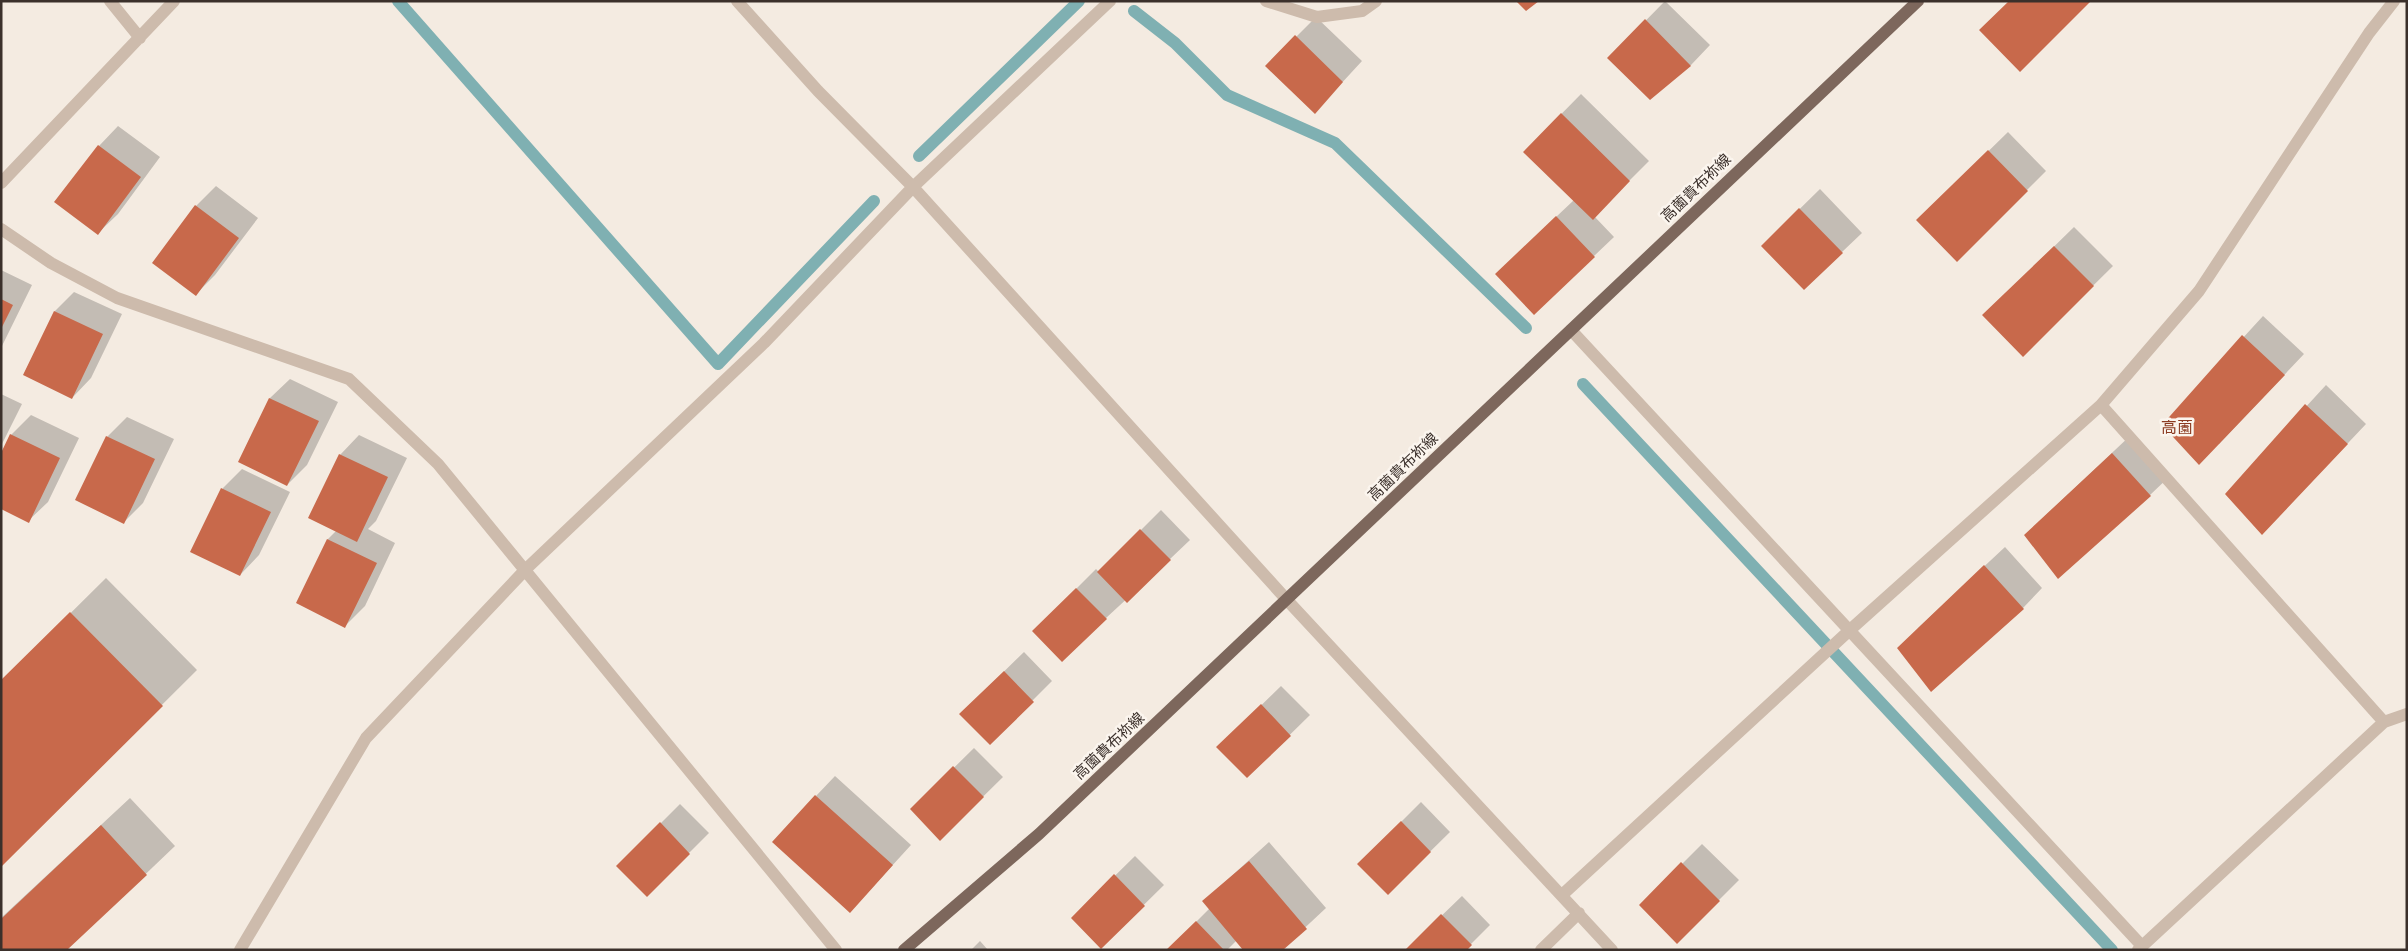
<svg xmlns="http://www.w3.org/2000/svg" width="2408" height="951" viewBox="0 0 2408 951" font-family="'Nunito Sans','Noto Sans JP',sans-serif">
<rect width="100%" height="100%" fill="#f4ebe1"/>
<!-- shadow -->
<path fill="#0003" d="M1665,1l45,44 -19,20 -41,33 -41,-40z
M1316,17l46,44 -47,51 -48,-46z
M1581,94l68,67 -55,55 20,21 -20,19 -77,-2 57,-54 -50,-48z
M118,126l42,31 -42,57 -20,19 1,-87z
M2008,132l38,39 -89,89 -39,-40z
M216,186l42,32 -43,57 -19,19v-88z
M1820,189l42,44 -20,19 -80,-6z
M2074,227l39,39 -90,89 -39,-40z
M1,270l31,15 -31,63z
M74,292l48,22 -31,64 -19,20 -48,-24 31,-63z
M2263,316l41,38 -85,90 -56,-19z
M290,379l48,23 -31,63 -20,20 -47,-23 30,-64z
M2326,385l40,39 -84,89 -56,-19z
M1,394l21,10 -21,42z
M31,415l48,23 -31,64 -20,19 -17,-86z
M127,417l47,22 -31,64 -19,19 -17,-85z
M2132,434l38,42 -20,19 -105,21z
M359,435l48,23 -31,63 -8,8 27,14 -30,63 -20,20 -48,-23 31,-64 8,-8 4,-76z
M242,469l48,23 -31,63 -19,20 -48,-23 31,-64z
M1161,510l29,30 -20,19 -64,59 -72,13 62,-62 3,3z
M2005,547l37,41 -19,20 -105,20z
M106,578l91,92 -196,195v-183z
M1024,652l28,29 -62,62 -9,-49z
M1281,686l29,29 -63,62 -9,-49z
M974,748l29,29 -63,62 -28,-30z
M835,776l76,69 -42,46 -53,-95z
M130,798l45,48 -109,104h-65v-32z
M1421,802l29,30 -62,61 -29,-29z
M680,804l29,29 -62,62 -29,-29z
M1269,842l57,66 -45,42 -44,-10 -10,10h-59l42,-42 -6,-7z
M1702,844l37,36 -62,62 -36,-37z
M1135,856l29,29 -63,62 -29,-29z
M1462,896l28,29 -25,25h-59z
M980,941l8,9h-17z"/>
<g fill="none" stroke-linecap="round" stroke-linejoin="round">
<!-- stream -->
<path stroke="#7fb0b2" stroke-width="12" d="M398,1l320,363 156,-163
M1134,11l41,32 52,52 108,48 191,185
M919,156l160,-155
M1583,384l529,566"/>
</g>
<!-- building -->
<path fill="#c8694b" d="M1516,1h23l-13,10z
M2009,1h82l-71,71 -41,-42z
M1645,19l46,47 -41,34 -43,-42z
M1295,35l48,47 -28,32 -50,-48z
M1561,113l69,68 -37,39 -70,-68z
M98,145l43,32 -43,58 -44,-33z
M1988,150l40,41 -71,71 -41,-42z
M195,205l44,33 -43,58 -44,-33z
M1799,208l44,45 -39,37 -43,-44z
M1556,216l39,41 -61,58 -39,-41z
M2054,246l40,40 -71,71 -41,-42z
M1,299l12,6 -12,24z
M54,311l49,23 -31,65 -49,-24z
M2242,335l43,40 -86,90 -37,-40z
M269,398l50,23 -32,65 -49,-24z
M2305,404l43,40 -86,91 -37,-41z
M10,434l50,24 -31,65 -28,-14v-56z
M106,436l49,23 -31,65 -49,-24z
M2112,453l39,43 -93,83 -34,-44z
M339,454l49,23 -31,65 -49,-24z
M221,488l50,24 -31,64 -50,-24z
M1140,529l31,31 -44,43 -30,-31z
M327,539l50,24 -32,65 -49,-25z
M1984,565l40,44 -93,83 -34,-44z
M1076,588l31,31 -45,43 -30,-31z
M70,612l93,94 -162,161v-187z
M1004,671l30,31 -44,43 -31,-31z
M1261,704l30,32 -44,42 -31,-31z
M953,766l31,31 -44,44 -30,-32z
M815,795l78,70 -43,48 -78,-71z
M1401,821l30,31 -43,43 -31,-31z
M660,822l30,32 -43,43 -31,-31z
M101,825l46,50 -80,75h-66v-31z
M1249,861l58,68 -24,21h-40l-41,-49z
M1681,862l39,39 -43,43 -38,-39z
M1114,874l31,32 -44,43 -30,-31z
M1441,914l31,31 -5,5h-62z
M1196,921l28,29h-58z"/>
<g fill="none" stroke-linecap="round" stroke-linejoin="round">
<!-- minor -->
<path stroke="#cdbbac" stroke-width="12" d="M110,1l30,37
M737,1l81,90 95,96 374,413 325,350
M1266,1l51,16 45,-6 14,-10
M1,183l173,-182
M1,229l50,34 66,35 232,81 89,85 398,486
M1571,330l571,616
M2101,405l283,317
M1562,895l289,-266 250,-224 98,-114 170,-258 25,-32
M240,950l126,-212 160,-169 238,-226 149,-156 197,-186
M1541,950l38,-37
M2138,950l246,-228 23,-8"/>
<!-- major -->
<path stroke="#7d675c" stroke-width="12" d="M904,950l135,-116 879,-833"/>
</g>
<g text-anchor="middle" stroke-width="5" stroke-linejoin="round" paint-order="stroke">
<!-- street labels -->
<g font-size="15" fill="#3b302b" stroke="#fbf5ee">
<text transform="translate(1696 188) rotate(-44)" y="5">高薗貴布祢線</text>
<text transform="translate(1403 467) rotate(-44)" y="5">高薗貴布祢線</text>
<text transform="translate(1109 746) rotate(-43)" y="5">高薗貴布祢線</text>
</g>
<!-- neighbourhood labels -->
<g font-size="16" fill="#8c3b22" stroke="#fbf5ee">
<text x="2177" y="433">高薗</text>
</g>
</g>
<!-- border -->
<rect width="2408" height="951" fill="none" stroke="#3b302b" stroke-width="5"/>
</svg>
